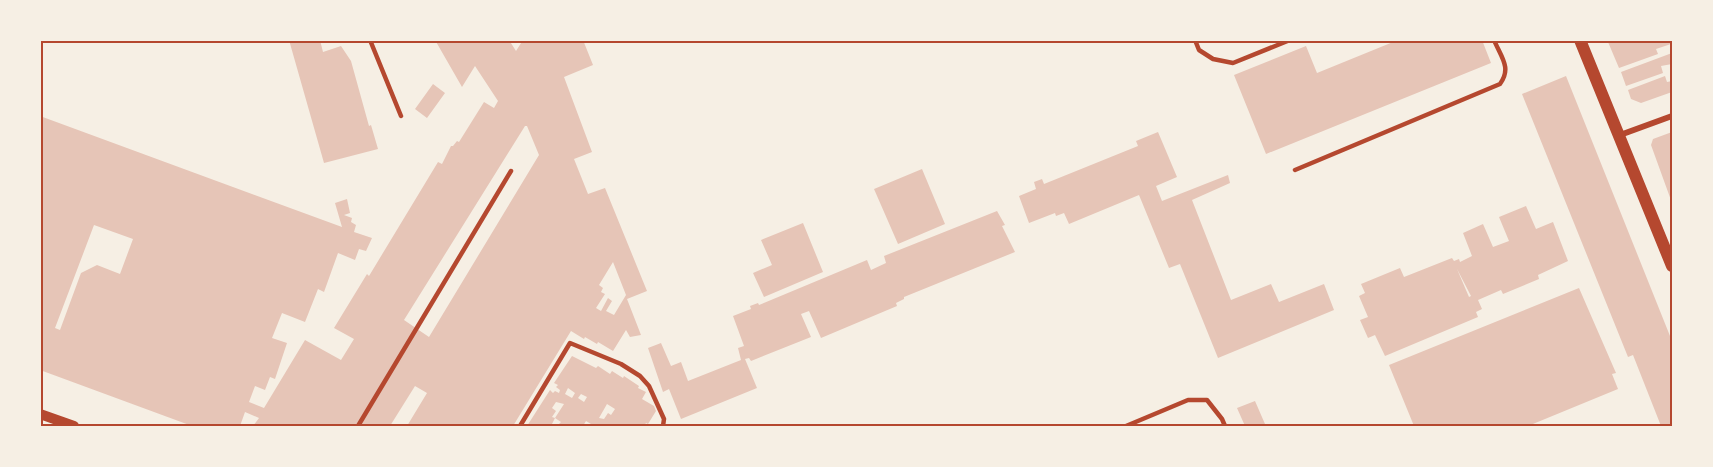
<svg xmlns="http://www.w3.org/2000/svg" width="1713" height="467" viewBox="0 0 1713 467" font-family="Quicksand,sans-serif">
<rect width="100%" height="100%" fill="#f6efe4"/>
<!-- building -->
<path fill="#e6c5b7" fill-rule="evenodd" d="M289,40h31l3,12 18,-6 10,15 18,65 2,-1 7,24 -54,14z
M435,40h74l7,11 7,-11h60l10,25 -29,12 28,75 -18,7 14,35 17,-6 42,103 -20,8 14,36 -11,2 -4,-7 -13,21 -15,-9 -1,2 -12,-7 -1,2 -13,-8 -58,95h-106l20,-33 -12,-7 -25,40h-137l6,-8 -14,-6 -5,14h-48l-152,-56v-254l302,111 -7,-24 12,-4 3,14 -6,2 8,3 -1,4 5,3 -2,7 18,6 -6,13 -7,-2 -4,11 -17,-7 -14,39 -6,-3 -13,33 -23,-9 -10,25 15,5 -12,36 -5,-2 -5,13 -10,-4 -6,16 15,6 41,-68 36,20 13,-21 -20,-11 33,-54 2,2 69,-114 4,2 9,-18h2l4,-5 2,1 25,-40 10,6 4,-7 -23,-35 -13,21zM525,126h2l12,29 -110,182 -25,-17zM94,225l39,14 -13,35 -23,-9 -16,8 -21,57 -5,-2zM613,262l13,33 -12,20 -8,-4 6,-10 -4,-3 -7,13 -5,-3 9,-14 -4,-2 2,-4 -4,-3z
M1398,40h84l9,23 -225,91 -32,-79 72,-29 11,27z
M1611,40h61v8l-1,-4 -15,5 2,5 -39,14 -11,-26z
M1672,53v11l-11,2 2,7 -37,13 -5,-14z
M1566,76l106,265v85h-11l-28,-71 -5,2 -106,-263z
M1665,76l2,6 5,-1v11l-31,11 -10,-4 -3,-9z
M433,84l12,9 -18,25 -12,-9z
M1158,132l19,45 -21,9 6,15 66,-26 2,8 -38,17 39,100 40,-16 8,18 45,-18 10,26 -116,48 -38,-94 -11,4 -30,-73 -70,29 -5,-11 -8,3 -1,-3 -26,10 -10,-27 17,-7 -2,-7 8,-3 2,5 94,-38 -2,-5z
M1672,132v71l-21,-58 2,-6z
M922,169l23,55 -47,20 -24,-55z
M1526,206l10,23 17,-7 15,39 -30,14 1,4 -36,15 -2,-4 -23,10 4,9 -6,3 2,5 -93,39 -10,-21 -7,3 -8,-18 8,-3 -9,-21 6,-3 -4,-9 39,-16 4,9 48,-19 2,3 5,-2 1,3 12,-6 -9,-23 20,-9 10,23 16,-6 -10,-24zM1457,269l14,27 -2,1z
M997,211l8,14 -3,1 13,26 -111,45v2l-8,4 1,3 -76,32 -12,-27 -8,3 10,23 -60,24 -2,-3 -4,1 12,29 -76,31 -12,-30 -6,3 -15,-44 13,-5 10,23 10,-4 7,19 53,-21 -3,-12 6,-2 -11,-30 18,-7 -1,-3 8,-3 1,2 108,-45 4,10 15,-7 -2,-7z
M803,223l20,49 -59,25 -11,-24 19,-8 -11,-25z
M1579,288l37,85 -4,1 6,15 -90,37h-114l-25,-61z
M572,356l24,12 2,-2 12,8 2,-3 11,7 1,-2 15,10 -1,2 8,4 -4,7 12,7 2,5 -8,13 -2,-1 -2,3h-54l1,-2 -5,-3 -3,5h-26l4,-4 -6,-4 -4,8h-24l23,-36 3,3 2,-2 4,2 1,-3 -4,-3 2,-2 -4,-2zM568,388l7,5 -3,5 -7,-4zM581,394l6,3 -3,5 -6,-4zM556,402l8,2 -9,14 -3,-1 4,-6 -4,-3zM607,404l8,5 -4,6 -3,-2 -4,6 -5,-1z
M1255,401l10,23 -7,2h-13l-8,-18z"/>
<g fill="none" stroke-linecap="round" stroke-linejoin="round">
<!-- service -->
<path stroke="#b5482f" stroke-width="4.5" d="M370,40l31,76
M1195,40l4,10 14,9 20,4 57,-23
M1295,170l205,-86c12,-16 1,-27 -6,-44
M358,426l153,-255
M520,426l50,-83 51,21 19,12 9,10 15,33 -1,7
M1126,426l62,-26h19l15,19 3,7"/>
<!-- minor -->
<path stroke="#b5482f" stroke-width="6" d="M1620,135l52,-19"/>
<!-- tertiary -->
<path stroke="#b5482f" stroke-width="10" d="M40,414l34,12"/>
<!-- secondary -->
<path stroke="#b5482f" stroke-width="12" d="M1580,40l92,226"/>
</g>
<!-- border -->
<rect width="1713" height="467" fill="none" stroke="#f6efe4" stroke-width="84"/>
<rect x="42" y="42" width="1629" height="383" fill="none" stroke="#b5482f" stroke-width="2"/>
</svg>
